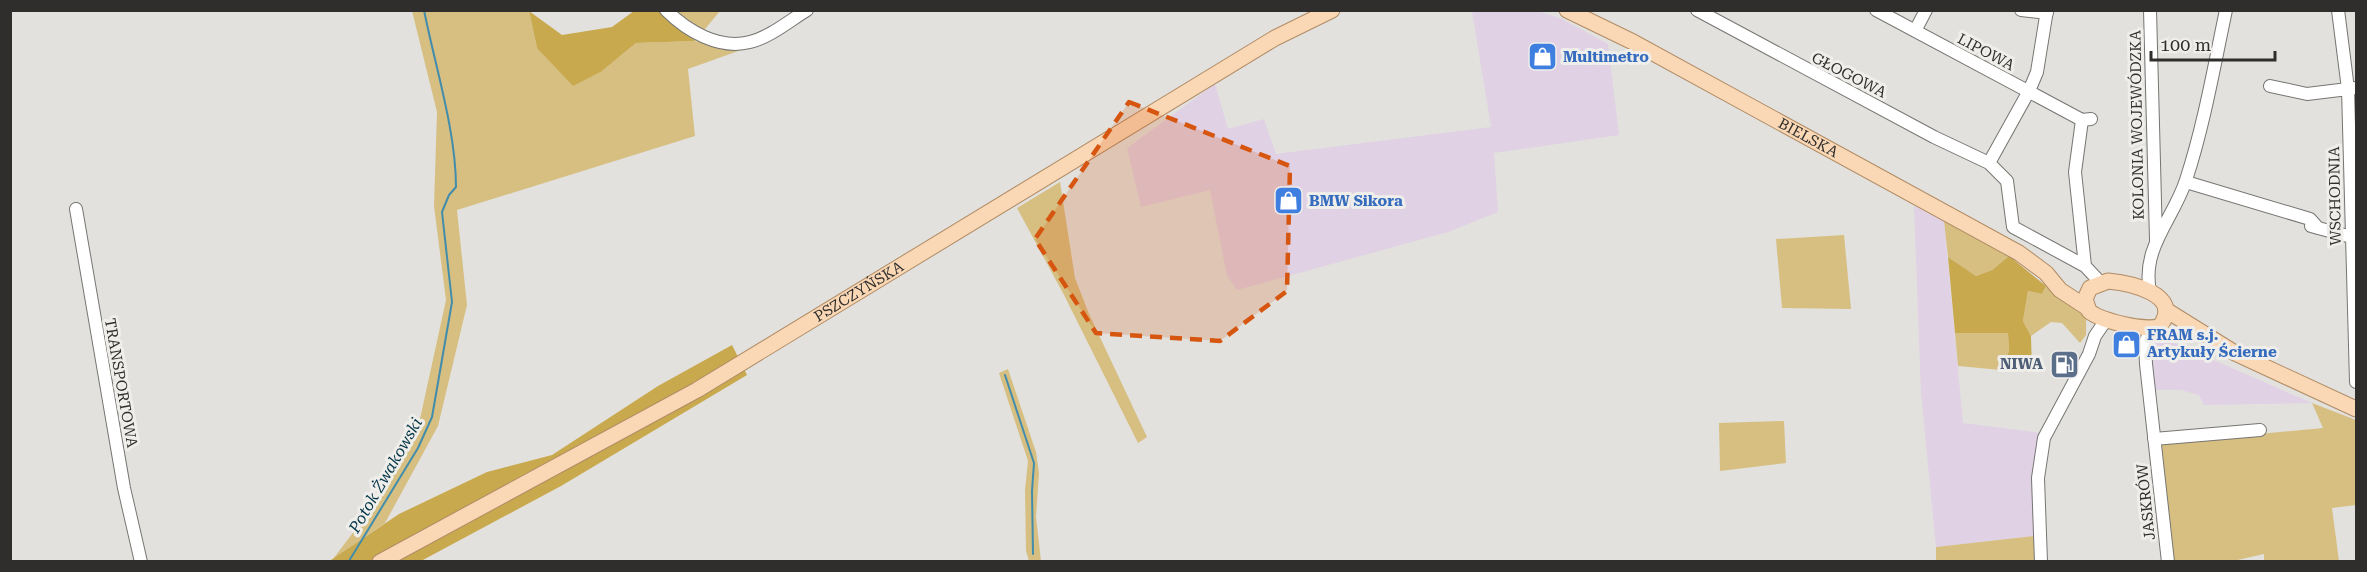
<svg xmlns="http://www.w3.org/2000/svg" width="2367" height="572" viewBox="0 0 2367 572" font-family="'Roboto Serif',serif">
<rect width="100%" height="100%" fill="#e2e1de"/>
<!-- industrial -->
<path fill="#e0d1e4" d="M1472,11h66l24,8 46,25 11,91 -125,18 4,59 -50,20 -211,58 -10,-14 -17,-86 -69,17 -14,-59 88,-64 13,45 36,-10 12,35 215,-27z
M1914,206l30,15 19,202 78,10 -6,103 -99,11 -15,-154z
M2161,337l151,66 -108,2 -5,-10 -18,-5h-26l-7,-45z"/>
<!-- green -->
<path fill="#d6bf80" d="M412,11h117l8,37 65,23 34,-28 58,-2 -34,-30h60l-25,30 46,9 -53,19 7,67 -238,74 10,95 -29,121 -53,97 -52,36 50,-66 35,-65 28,-128 -12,-94 3,-94z
M1060,182l15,96 14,36 58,123 -9,6 -74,-148 -47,-87z
M1944,221l65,35 -17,14 -16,6 -28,-19z
M1844,235l7,74 -69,-1 -6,-69z
M2046,286l40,32v17l-6,8 -18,-20 -11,-1 -20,14 -8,-15 5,-30 14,3z
M1955,333h53l1,18 -8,19 -43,-4z
M1008,369l28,83 3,21 -3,44 5,44h-12l-3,-10 -1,-61 3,-29 -29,-88z
M2312,403l44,17v85l-24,3 7,53h-75v-7l-31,7h-59l-13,-118 162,-15z
M1784,421l2,42 -66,8 -1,-48z
M2035,536l1,25h-100v-14z"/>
<!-- forest -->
<path fill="#c9a94e" d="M529,11l33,24 50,-8 22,-16h26l35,30 -59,2 -34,28 -29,15 -36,-38z
M2009,256l37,30 -4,8 -14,-3 -5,30 8,15 1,36 -31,-2 8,-19 -1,-18h-53l-7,-76 28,19 16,-6z
M732,345l15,30 -186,111 -140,75 -93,1 71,-48 88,-42 65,-17 106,-69z"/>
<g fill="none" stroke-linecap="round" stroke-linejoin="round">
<!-- stream -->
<path stroke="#428cac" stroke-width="2" d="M1005,375l29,88 -2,28 1,63
M349,561l69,-113 14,-31 20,-115 -10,-90 7,-17 7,-8c0,-56 -21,-121 -32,-177"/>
<defs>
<path id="minor" d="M666,10c21,21 53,40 84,32 20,-5 39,-21 57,-32
M1697,10l237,127 55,26 40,-72 8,-19 10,-62
M1876,10l206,110 9,-1
M2021,10l26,3
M2150,10l6,230
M2338,10l10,79 8,293
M1915,31l11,-21
M2270,86l37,8 49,-6
M2082,120l-7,52 10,94
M1989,163l18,18 6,46 72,39 15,16
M2186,182l124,37 8,9
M76,209l48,279 17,74
M2311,226l44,12
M2150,291c-9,-43 24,-73 36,-111 18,-55 28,-113 40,-170
M2151,329l-6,14 1,21 22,198
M2154,439l106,-9
M2041,562l-3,-84 6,-40 45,-84 6,-18 11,-16"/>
<g id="major">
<path id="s1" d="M1567,10l66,32 386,211 27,20 14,17 26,17"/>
<path d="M2108,281c21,2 76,13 52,45 -13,6 -59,-5 -71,-15l-4,-12 5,-11z"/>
<path d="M2166,310l69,43 121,56"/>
<path id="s2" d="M380,562l317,-172 578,-352 57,-28"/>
</g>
</defs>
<!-- minor casing -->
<use href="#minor" stroke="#767572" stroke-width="14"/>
<!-- major casing -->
<use href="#major" stroke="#b18c65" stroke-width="17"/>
<!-- minor -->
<use href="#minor" stroke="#fff" stroke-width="12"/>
<!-- major -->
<use href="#major" stroke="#fad8b5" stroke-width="15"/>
</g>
<!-- marked area -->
<path fill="#d6550f" fill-opacity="0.2" stroke="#d6550f" stroke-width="4.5" stroke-dasharray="12 8" stroke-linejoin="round" d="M1129,102l161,64 -3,125 -67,50 -124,-8 -61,-94z"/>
<!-- icons -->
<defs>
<symbol id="shop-square" viewBox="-11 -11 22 22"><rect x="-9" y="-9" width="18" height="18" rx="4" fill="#3f7fe0" stroke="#efeeeb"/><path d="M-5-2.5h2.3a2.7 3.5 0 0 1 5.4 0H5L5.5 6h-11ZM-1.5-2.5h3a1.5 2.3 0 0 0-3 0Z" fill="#fff"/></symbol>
<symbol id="fuel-square" viewBox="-11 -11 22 22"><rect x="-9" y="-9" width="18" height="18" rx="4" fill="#5c6f8a" stroke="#efeeeb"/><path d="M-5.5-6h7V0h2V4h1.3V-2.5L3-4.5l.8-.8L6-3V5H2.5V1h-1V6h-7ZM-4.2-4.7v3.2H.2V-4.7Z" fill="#fff"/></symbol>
</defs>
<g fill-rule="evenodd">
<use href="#shop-square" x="1526" y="40" width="33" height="33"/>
<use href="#shop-square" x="1272" y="184" width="33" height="33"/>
<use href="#shop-square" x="2110" y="328" width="33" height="33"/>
<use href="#fuel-square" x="2048" y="348" width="33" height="33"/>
</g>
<g text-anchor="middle" stroke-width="6" stroke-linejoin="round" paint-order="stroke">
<!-- street labels -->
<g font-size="15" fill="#2f2e2d" stroke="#efeeeb">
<text transform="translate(1986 52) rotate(28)" y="5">LIPOWA</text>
<text transform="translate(1849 75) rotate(27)" y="5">GŁOGOWA</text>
<text transform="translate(2137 125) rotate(-91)" y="5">KOLONIA WOJEWÓDZKA</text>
<text dy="5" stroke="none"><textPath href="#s1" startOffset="273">BIELSKA</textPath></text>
<text transform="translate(2335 196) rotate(-91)" y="5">WSCHODNIA</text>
<text dy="5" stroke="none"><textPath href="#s2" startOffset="550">PSZCZYŃSKA</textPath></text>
<text transform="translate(121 383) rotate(80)" y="5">TRANSPORTOWA</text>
<text transform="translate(2146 502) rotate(-96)" y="5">JASKRÓW</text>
</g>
<!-- shop labels -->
<g font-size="15" font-weight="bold" fill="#366cbe" stroke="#efeeeb" text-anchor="start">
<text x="1563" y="62">Multimetro</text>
<text x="1309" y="206">BMW Sikora</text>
<text x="2147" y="340">FRAM s.j.<tspan x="2147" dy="17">Artykuły Ścierne</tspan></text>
</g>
<!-- service labels -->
<g font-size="15" font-weight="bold" fill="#4e5e75" stroke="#efeeeb" text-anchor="end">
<text x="2043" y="369">NIWA</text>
</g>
<!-- water labels -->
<g font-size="16" font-style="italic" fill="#033547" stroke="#efeeeb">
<text transform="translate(385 475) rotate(-60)" y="6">Potok Żwakowski</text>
</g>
</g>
<!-- border -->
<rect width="2367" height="572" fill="none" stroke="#2f2e2d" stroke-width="24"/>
<!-- scale -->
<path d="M2151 51v9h124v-9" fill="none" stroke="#2f2e2d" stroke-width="3"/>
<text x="2160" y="51" font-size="18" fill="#2f2e2d" stroke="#efeeeb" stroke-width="4.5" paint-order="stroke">100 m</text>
</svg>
